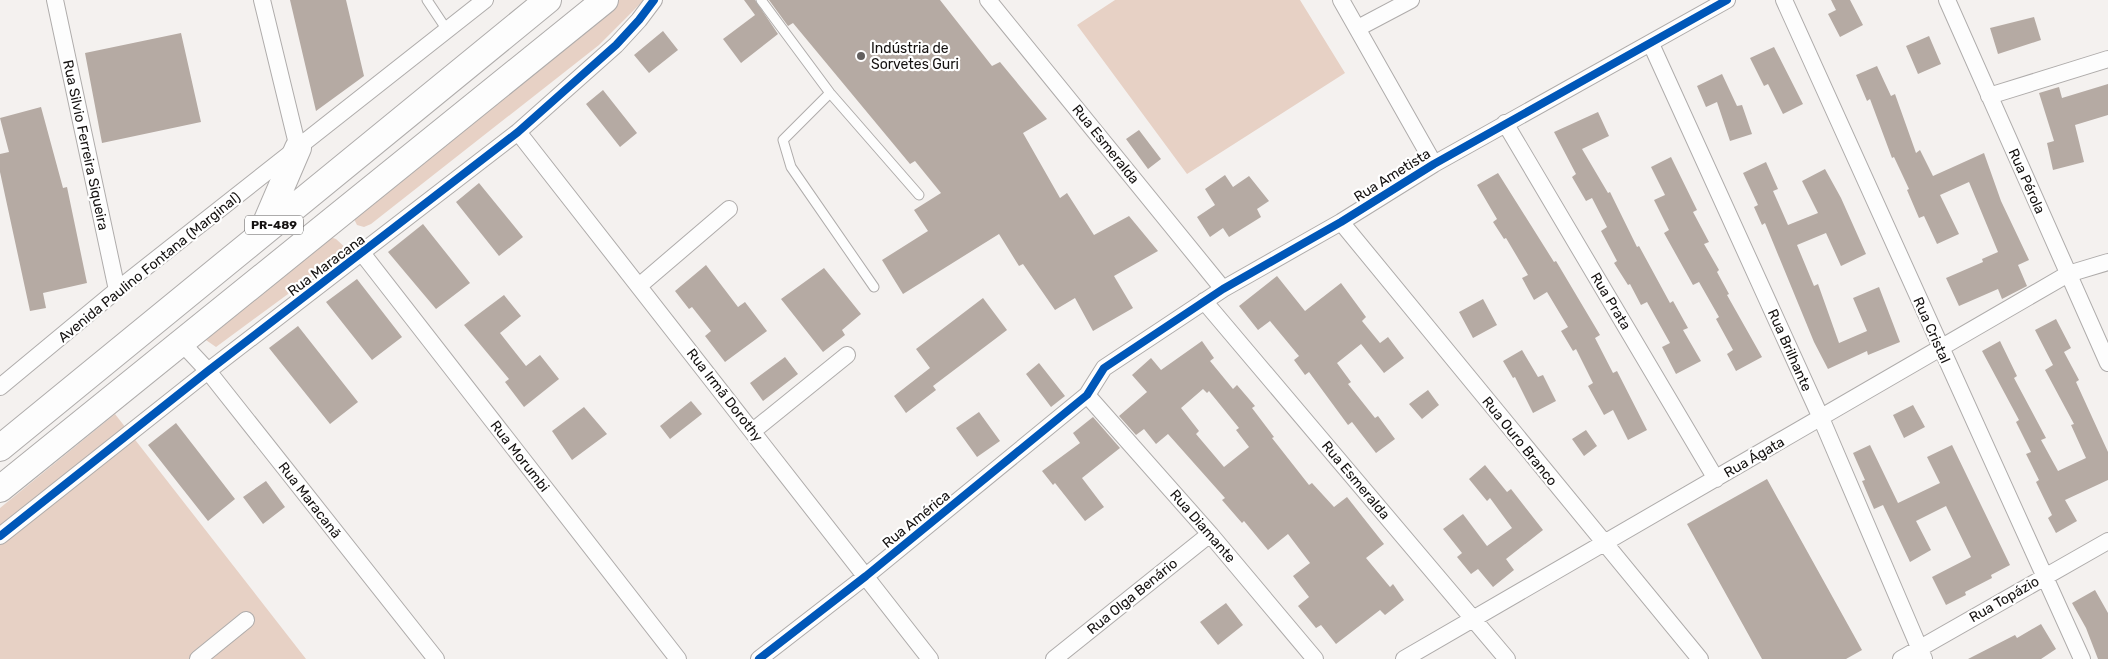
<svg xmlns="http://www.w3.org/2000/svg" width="2108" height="659" viewBox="0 0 2108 659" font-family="Rubik,sans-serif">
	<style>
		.green { fill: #e7d1c5 }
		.building { fill: #b5aaa3; fill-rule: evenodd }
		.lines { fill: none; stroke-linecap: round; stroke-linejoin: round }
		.lane-casing { stroke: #afacab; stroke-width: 11 }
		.street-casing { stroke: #afacab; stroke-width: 18 }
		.primary-casing { stroke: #afacab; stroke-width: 28 }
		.lane { stroke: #fdfdfd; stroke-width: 9 }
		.street { stroke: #fdfdfd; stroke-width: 16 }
		.primary { stroke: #fdfdfd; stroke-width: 26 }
		.cycleway-casing { stroke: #fff; stroke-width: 11 }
		.cycleway { stroke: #0057b8; stroke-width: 8 }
		.poi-dot { fill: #63605f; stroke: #fff; stroke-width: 2 }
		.labels { text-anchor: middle; stroke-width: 4.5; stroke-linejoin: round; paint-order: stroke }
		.shield { fill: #fff; stroke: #5b5958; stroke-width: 1 }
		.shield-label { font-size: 12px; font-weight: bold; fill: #151211 }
		.poi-label { font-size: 14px; fill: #151211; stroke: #fff; text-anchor: start }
		.street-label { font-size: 14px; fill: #151211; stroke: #fff }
	</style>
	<rect width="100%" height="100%" fill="#f4f1ef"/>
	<!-- green -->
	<path class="green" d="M613 0H644L599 45 371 224 364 227 357 225 352 215Z
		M1115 0H1300L1345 73 1187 174 1077 25Z
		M324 235 336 239 348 250 216 347 203 338Z
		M115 414 306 659H0V508Z"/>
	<!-- building -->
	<path class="building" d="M290 0H346L364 76 316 111Z
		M744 0H755L778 34 741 63 723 39 755 15Z
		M769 0H940L992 66 1000 62 1047 119 1023 133 1060 198 1067 193 1094 235 1129 216 1158 251 1114 276 1133 308 1093 331 1075 298 1055 310 1023 264 1019 266 999 234 903 294 882 260 928 231 914 210 941 193 915 161 910 164 793 23 788 26Z
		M1831 0H1850L1863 25 1840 37 1828 14 1836 10Z
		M2034 17 2041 40 1998 54 1990 28Z
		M663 31 678 50 649 73 634 55Z
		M181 33 201 122 102 143 85 53Z
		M1929 36 1941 64 1918 74 1906 46Z
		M1774 47 1803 104 1783 114 1768 84 1764 86 1750 58Z
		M1877 66 1891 96 1895 94 1916 153 1920 150 1933 176 1984 153 2001 201 2029 260 2018 265 2027 286 2002 299 1998 289 1959 306 1946 278 1983 262 1982 259 1998 252 1969 182 1940 195 1959 234 1937 244 1924 216 1919 218 1907 190 1909 189 1894 157 1892 158 1870 99 1867 101 1856 75Z
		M1722 74 1737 106 1742 105 1752 134 1730 141 1717 102 1706 107 1697 86Z
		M2108 84V115L2075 125 2084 162 2053 170 2047 143 2054 141 2039 93 2059 87 2062 98Z
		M603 90 637 133 620 147 586 104Z
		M41 107 63 188 67 187 87 283 43 293 46 308 30 311 0 172V154L9 152 0 118Z
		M1598 112 1609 136 1582 149 1608 193 1610 192 1637 247 1639 246 1670 303 1673 301 1688 328 1683 330 1701 361 1676 374 1662 347 1670 343 1647 302 1641 305 1630 284 1628 285 1614 263 1617 261 1601 231 1607 227 1592 198 1586 201 1572 177 1576 174 1554 132Z
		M1139 130 1161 159 1148 169 1126 139Z
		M1671 157 1697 210 1693 212 1709 242 1704 244 1719 270 1717 272 1729 294 1727 295 1762 357 1736 371 1727 354 1733 350 1716 319 1719 317 1699 282 1693 285 1664 233 1669 230 1654 200 1665 195 1651 167Z
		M1766 162 1778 189 1773 191 1788 225 1818 213 1802 181 1825 169 1841 198 1866 254 1841 266 1826 233 1797 245 1814 286 1818 284 1839 343 1867 331 1853 298 1879 287 1900 342 1868 355 1867 351 1828 369 1814 342 1765 223 1762 225 1754 207 1758 205 1743 173Z
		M1498 173 1554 262 1556 261 1600 335 1595 338 1613 373 1617 371 1647 430 1628 440 1613 410 1604 415 1588 386 1593 383 1576 349 1573 351 1561 331 1568 327 1547 292 1534 300 1522 278 1528 275 1506 238 1504 239 1493 222 1497 219 1477 185Z
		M1225 175 1233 187 1249 176 1269 201 1257 209 1261 217 1229 237 1223 228 1210 237 1197 217 1215 205 1205 189Z
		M479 183 523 237 499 256 456 202Z
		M423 224 470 283 436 309 388 252Z
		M706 265 738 307 745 302 767 331 725 362 705 336 711 331 692 307 689 309 675 291Z
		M824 268 861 314 842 330 845 335 823 352 781 299Z
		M1277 276 1305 311 1341 283 1366 317 1362 321 1380 343 1388 337 1404 358 1384 373 1361 344 1337 363 1351 382 1348 384 1375 418 1378 416 1395 439 1376 453 1352 422 1348 425 1309 372 1305 375 1294 360 1299 356 1270 321 1258 330 1239 306Z
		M357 279 402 337 372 360 326 302Z
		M504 295 521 316 500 333 526 366 540 355 559 379 524 407 505 382 509 379 464 325Z
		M983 298 1007 330 933 386 936 390 906 413 894 396 930 368 916 349Z
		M1483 299 1497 325 1473 338 1459 312Z
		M2056 319 2071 348 2064 352 2079 380 2076 382 2108 452V480L2065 500 2077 521 2056 533 2048 518 2052 515 2036 482 2039 480 2026 454 2031 452 2016 422 2019 420 1982 351 2000 341 2017 376 2014 378 2046 438 2041 440 2058 471 2086 458 2071 425 2074 424 2045 370 2053 365 2035 330Z
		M298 326 358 402 330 424 269 348Z
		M1202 341 1214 358 1210 361 1233 389 1237 385 1255 406 1252 408 1274 437 1272 438 1309 485 1312 483 1334 507 1347 497 1384 544 1366 558 1390 587 1393 584 1404 600 1385 615 1380 610 1336 644 1321 625 1316 628 1298 606 1309 597 1293 576 1310 563 1288 534 1268 550 1244 521 1242 523 1222 500 1225 498 1168 434 1156 444 1144 429 1136 435 1119 416 1147 392 1132 375 1151 358 1161 370ZM1203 389 1207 393 1209 391 1239 428 1236 430 1249 447 1224 467 1196 434 1199 431 1181 408Z
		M1522 350 1538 377 1543 375 1556 401 1533 413 1515 377 1513 378 1503 361Z
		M785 357 798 374 763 401 750 383Z
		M1039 363 1065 396 1051 407 1026 374Z
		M1428 390 1439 405 1422 419 1409 404Z
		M691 401 702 414 670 439 660 426Z
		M1913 405 1925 427 1904 438 1893 415Z
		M584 407 607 434 572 460 552 431Z
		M979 412 1000 441 977 457 956 428Z
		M1093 417 1120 448 1082 478 1104 507 1085 521 1055 483 1053 485 1042 471 1080 443 1073 433Z
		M176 423 235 499 208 521 148 445Z
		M1586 430 1597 446 1584 456 1572 439Z
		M1870 445 1898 503 1940 483 1927 457 1952 445 2010 565 1991 575 1992 578 1965 592 1966 595 1946 605 1932 577 1971 557 1946 506 1916 521 1931 550 1910 562 1883 505 1874 509 1862 481 1865 480 1853 453Z
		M1485 465 1507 492 1511 489 1543 530 1506 559 1514 570 1493 587 1478 569 1471 574 1457 557 1462 553 1443 529 1463 514 1487 546 1512 528 1490 498 1487 501 1469 479Z
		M1767 479 1862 650 1846 659H1762L1687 524Z
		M266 481 285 507 263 524 243 497Z
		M2095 590 2108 613V659H2098L2086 628 2072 603Z
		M1226 603 1243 625 1218 645 1200 622Z
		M2041 624 2056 649 2041 659H1968L2015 635 2017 638Z"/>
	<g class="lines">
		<defs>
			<path id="lane" d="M427 0 447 30
				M761 0 830 93 919 195
				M830 93 783 140 791 167 874 287"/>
			<path id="street" d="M55 0 117 290
				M262 0 298 148
				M988 0 1223 289
				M1341 0 1434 164
				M1784 0 2082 659
				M1947 0 2108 363
				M1358 28 1411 0
				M1651 44 1821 418 1924 659
				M1989 96 2108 59
				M1505 123 1716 479
				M518 132 930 659
				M1341 222 1700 659
				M362 253 678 659
				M639 286 729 209
				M1204 301 1507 659
				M181 342 208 371 436 659
				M0 387 117 290 485 0
				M1087 395 1210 534 1315 659
				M753 431 847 355
				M0 536 208 371 518 132 616 45 639 20 654 0
				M198 659 246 620
				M759 659 866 576 1087 395 1104 368 1223 289 1341 222 1434 164 1727 0
				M1054 659 1210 534
				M1404 659 2068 274 2108 262
				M1901 659 2108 541"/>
			<path id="primary" d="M262 232 298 148
				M0 448 548 0
				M0 489 605 0"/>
		</defs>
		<!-- lane casing -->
		<use href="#lane" class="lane-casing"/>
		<!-- street casing -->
		<use href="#street" class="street-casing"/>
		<!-- primary casing -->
		<use href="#primary" class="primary-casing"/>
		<!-- lane -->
		<use href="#lane" class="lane"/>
		<!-- street -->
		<use href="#street" class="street"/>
		<!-- primary -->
		<use href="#primary" class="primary"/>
		<defs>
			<path id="cycleway" d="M0 536 208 371 518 132 616 45 639 20 654 0
				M759 659 866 576 1087 395 1104 368 1223 289 1341 222 1434 164 1727 0"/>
		</defs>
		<!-- cycleway casing -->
		<use href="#cycleway" class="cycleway-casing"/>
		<!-- cycleway -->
		<use href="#cycleway" class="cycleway"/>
	</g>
	<!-- markers -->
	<circle class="poi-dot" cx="861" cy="56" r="5"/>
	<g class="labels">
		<!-- shield labels -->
		<rect class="shield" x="245" y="215.5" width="58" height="19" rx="4"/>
		<g class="shield-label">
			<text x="274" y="229">PR-489</text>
		</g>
		<!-- poi labels -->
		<g class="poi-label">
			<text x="871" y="53">Indústria de<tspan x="871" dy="16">Sorvetes Guri</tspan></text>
		</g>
		<!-- street labels -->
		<g class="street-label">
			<text transform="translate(1106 144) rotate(51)" y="5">Rua Esmeralda</text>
			<text transform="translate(86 145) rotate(78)" y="5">Rua Silvio Ferreira Siqueira</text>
			<text transform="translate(1392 175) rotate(-32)" y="5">Rua Ametista</text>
			<text transform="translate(2027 181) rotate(66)" y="5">Rua Pérola</text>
			<text transform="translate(326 265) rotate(-37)" y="5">Rua Maracana</text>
			<text transform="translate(149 267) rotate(-39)" y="5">Avenida Paulino Fontana (Marginal)</text>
			<text transform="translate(1611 301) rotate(59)" y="5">Rua Prata</text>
			<text transform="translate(1932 330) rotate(66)" y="5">Rua Cristal</text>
			<text transform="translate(1790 350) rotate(66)" y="5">Rua Brilhante</text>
			<text transform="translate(725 395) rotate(52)" y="5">Rua Irmã Dorothy</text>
			<text transform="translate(1520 441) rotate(51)" y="5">Rua Ouro Branco</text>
			<text transform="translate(520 456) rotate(52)" y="5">Rua Morumbi</text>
			<text transform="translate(1754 457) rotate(-30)" y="5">Rua Ágata</text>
			<text transform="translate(1356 480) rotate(50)" y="5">Rua Esmeralda</text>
			<text transform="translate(310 500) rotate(52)" y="5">Rua Maracanã</text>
			<text transform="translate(916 519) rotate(-39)" y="5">Rua América</text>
			<text transform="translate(1203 526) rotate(49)" y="5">Rua Diamante</text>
			<text transform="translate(1132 596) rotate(-39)" y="5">Rua Olga Benário</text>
			<text transform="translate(2004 599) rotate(-30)" y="5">Rua Topázio</text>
		</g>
	</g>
</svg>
